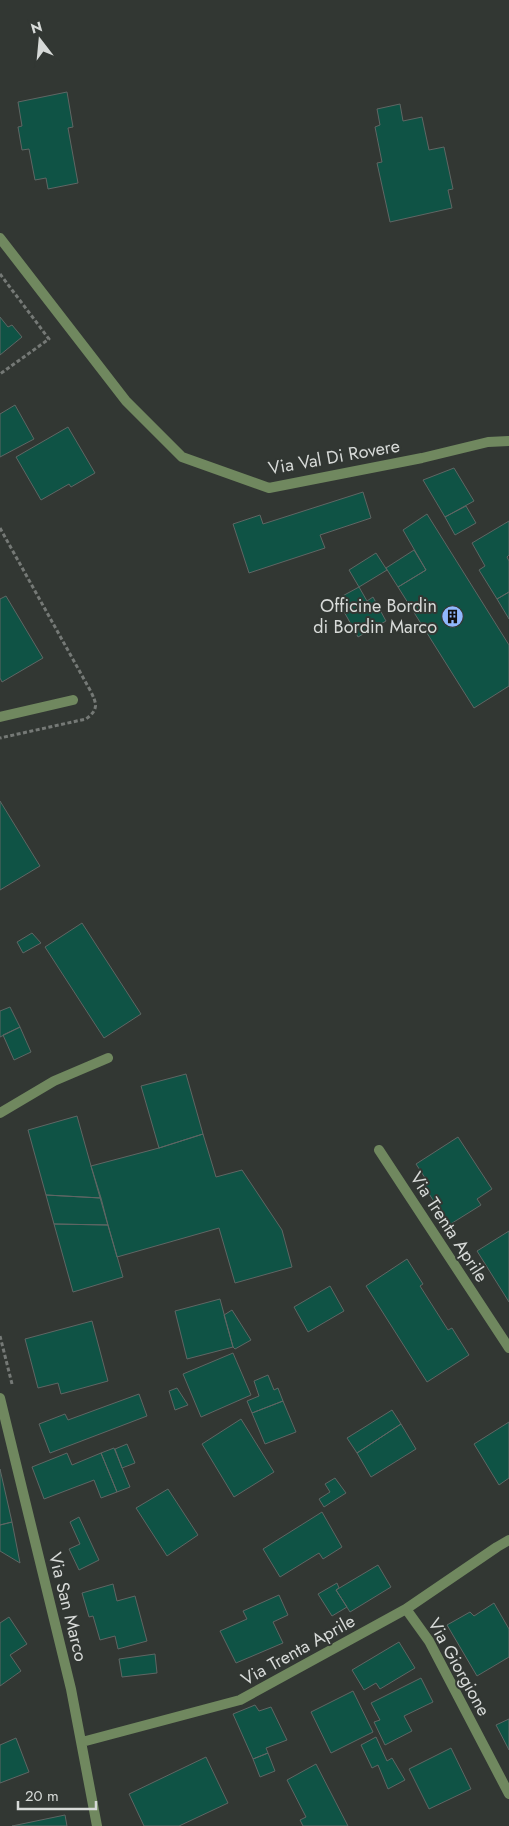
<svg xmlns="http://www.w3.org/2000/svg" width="509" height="1826" viewBox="0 0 509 1826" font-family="Jost,sans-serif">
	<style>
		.building { fill: #0f5345; stroke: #5f6664 }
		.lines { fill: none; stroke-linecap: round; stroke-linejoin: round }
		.path { stroke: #757976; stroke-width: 3; stroke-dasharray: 4 2.5; stroke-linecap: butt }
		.service { stroke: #70885f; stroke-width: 10 }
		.minor { stroke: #70885f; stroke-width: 10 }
		.labels { text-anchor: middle; stroke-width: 4; stroke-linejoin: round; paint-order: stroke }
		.street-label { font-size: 18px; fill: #d7dad8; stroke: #323733 }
		.poi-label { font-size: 18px; fill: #d7dad8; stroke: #323733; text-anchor: end }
	</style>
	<rect width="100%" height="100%" fill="#323733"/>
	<!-- building -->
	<path class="building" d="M67 92 73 127 68 128 78 183 48 189 46 178 35 180 29 149 22 150 18 127 22 126 18 102Z
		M400 104 403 121 422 117 429 150 444 147 453 189 448 190 452 208 390 222 377 163 382 162 375 127 380 125 377 109Z
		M0 317 8 327 12 325 22 337 0 355Z
		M15 405 34 439 0 457V414Z
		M68 427 95 473 71 487 69 484 41 500 16 457Z
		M454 468 474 501 445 517 423 480Z
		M363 492 371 518 320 535 325 548 249 573 233 524 260 515 263 524Z
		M466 506 476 523 455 535 445 517Z
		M427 514 509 645V686L474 708 398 587 426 570 403 530Z
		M509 521V555L507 557 509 561V592L497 599 479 570 485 566 472 543Z
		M414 550 426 570 398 587 386 568Z
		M376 553 387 570 359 587 349 570Z
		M359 587 367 601 373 597 386 621 358 637 337 599Z
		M509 592V619L497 599Z
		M6 596 43 658 2 682 0 678V599Z
		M0 801 40 866 0 890Z
		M82 923 141 1014 104 1038 45 947Z
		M32 933 41 943 23 953 17 942Z
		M10 1007 20 1027 0 1037V1011Z
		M20 1027 31 1052 14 1060 3 1035Z
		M186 1074 203 1134 159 1148 141 1086Z
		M77 1116 91 1166 101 1198 46 1195 28 1130Z
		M203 1134 216 1177 242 1170 282 1230 292 1267 235 1283 219 1228 117 1257 91 1166 159 1148Z
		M458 1137 492 1189 477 1199 481 1205 449 1225 424 1186 429 1184 416 1164Z
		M46 1195 101 1198 108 1225 54 1224Z
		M54 1224 108 1225 123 1277 73 1292Z
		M509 1231V1302L477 1251Z
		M407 1259 423 1284 420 1286 448 1330 452 1328 469 1355 427 1382 366 1286Z
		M330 1286 344 1311 308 1332 294 1307Z
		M220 1299 233 1347 187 1359 175 1311Z
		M232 1310 251 1340 235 1349 233 1347 224 1315Z
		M92 1321 108 1381 61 1394 58 1383 38 1388 25 1339Z
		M233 1353 251 1395 201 1417 183 1374Z
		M268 1375 274 1390 278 1388 283 1401 252 1413 247 1401 259 1396 254 1381Z
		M177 1388 188 1405 175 1410 169 1391Z
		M139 1394 147 1416 50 1453 39 1424 65 1414 68 1420Z
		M283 1401 296 1432 265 1444 252 1413Z
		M392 1410 401 1424 357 1453 347 1438Z
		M241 1419 274 1472 234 1497 202 1444Z
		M509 1422V1478L499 1485 474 1444Z
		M401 1424 416 1449 371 1477 357 1453Z
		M127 1444 135 1463 122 1468 115 1449Z
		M114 1448 130 1487 117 1492 101 1453Z
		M67 1453 72 1465 101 1453 117 1492 101 1498 94 1480 44 1499 32 1467Z
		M0 1469 12 1522 0 1525Z
		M335 1478 346 1493 324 1507 319 1499 330 1492 325 1484Z
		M168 1489 198 1535 167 1556 136 1508Z
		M322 1512 342 1547 323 1559 319 1553 280 1577 263 1549Z
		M79 1517 99 1560 79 1570 69 1549 80 1544 70 1522Z
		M12 1522 20 1563 0 1551V1525Z
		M378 1565 391 1587 350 1612 336 1590Z
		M337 1583 339 1588 336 1590 347 1607 332 1616 318 1594Z
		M113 1584 117 1601 135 1596 147 1641 118 1649 115 1636 100 1640 93 1616 89 1617 82 1593Z
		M279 1595 288 1615 273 1622 283 1643 236 1663 220 1631 247 1619 243 1611Z
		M494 1603 509 1629V1657L477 1676 447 1625 470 1612 474 1616Z
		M9 1617 27 1644 10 1655 21 1671 0 1686V1623Z
		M399 1642 415 1668 380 1689 376 1683 364 1690 352 1670Z
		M155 1654 157 1673 122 1677 119 1659Z
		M421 1678 433 1702 404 1716 412 1731 385 1745 374 1722 380 1720 371 1703Z
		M353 1691 373 1732 331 1753 311 1712Z
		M255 1705 259 1711 271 1707 287 1740 266 1748 268 1753 253 1759 233 1714Z
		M509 1719V1750L496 1725Z
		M376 1737 387 1761 392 1758 405 1780 388 1789 378 1765 372 1768 361 1745Z
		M16 1738 29 1772 0 1783V1745Z
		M451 1748 471 1789 429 1809 409 1769Z
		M268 1753 275 1771 260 1777 253 1759Z
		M206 1757 228 1803 179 1826H144L129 1794Z
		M316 1764 348 1826H303L300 1820 306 1817 287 1780Z
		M65 1815 67 1826H12Z"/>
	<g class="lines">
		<!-- path -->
		<path class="path" d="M0 274 49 339 0 374
			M0 528 90 690C97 704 99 709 86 719L0 738
			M0 1336 12 1384"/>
		<!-- service -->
		<path class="service" d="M0 1113 54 1081 108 1058"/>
		<!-- minor -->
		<path class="minor" d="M0 238 126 401 182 457 269 488 422 458 488 442 509 441
			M0 717 73 700
			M379 1150 509 1348
			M0 1398 71 1689 97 1826
			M406 1609 429 1641 509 1794
			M82 1742 240 1700 406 1609 497 1547 509 1540"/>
	</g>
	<!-- icons -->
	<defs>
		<symbol id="building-disc" viewBox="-11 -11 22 22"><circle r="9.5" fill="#90b8fd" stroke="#323733"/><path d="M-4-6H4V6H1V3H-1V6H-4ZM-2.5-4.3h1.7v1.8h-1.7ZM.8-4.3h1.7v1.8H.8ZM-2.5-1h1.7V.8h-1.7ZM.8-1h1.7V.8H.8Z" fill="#111"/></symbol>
	</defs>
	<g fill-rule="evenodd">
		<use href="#building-disc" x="440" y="604" width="25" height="25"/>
	</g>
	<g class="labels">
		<!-- street labels -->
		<g class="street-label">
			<text transform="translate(334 457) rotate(-10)" y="6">Via Val Di Rovere</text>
			<text transform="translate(449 1227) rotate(57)" y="6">Via Trenta Aprile</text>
			<text transform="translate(68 1607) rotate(76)" y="6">Via San Marco</text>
			<text transform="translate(298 1650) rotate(-29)" y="6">Via Trenta Aprile</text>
			<text transform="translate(459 1667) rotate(61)" y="6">Via Giorgione</text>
		</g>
		<!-- poi labels -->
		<g class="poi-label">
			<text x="437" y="612">Officine Bordin<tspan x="437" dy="21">di Bordin Marco</tspan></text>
		</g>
	</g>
	<!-- north arrow -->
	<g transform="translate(40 40) rotate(344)" stroke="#323733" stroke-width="4" paint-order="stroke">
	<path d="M0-4L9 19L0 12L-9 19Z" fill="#d7dad8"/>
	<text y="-8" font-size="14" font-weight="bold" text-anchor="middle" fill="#d7dad8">N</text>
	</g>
	<!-- scale -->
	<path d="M18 1801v8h78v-8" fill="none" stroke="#d7dad8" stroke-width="2.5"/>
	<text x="25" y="1801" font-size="15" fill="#d7dad8" stroke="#323733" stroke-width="4" paint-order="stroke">20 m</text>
</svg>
